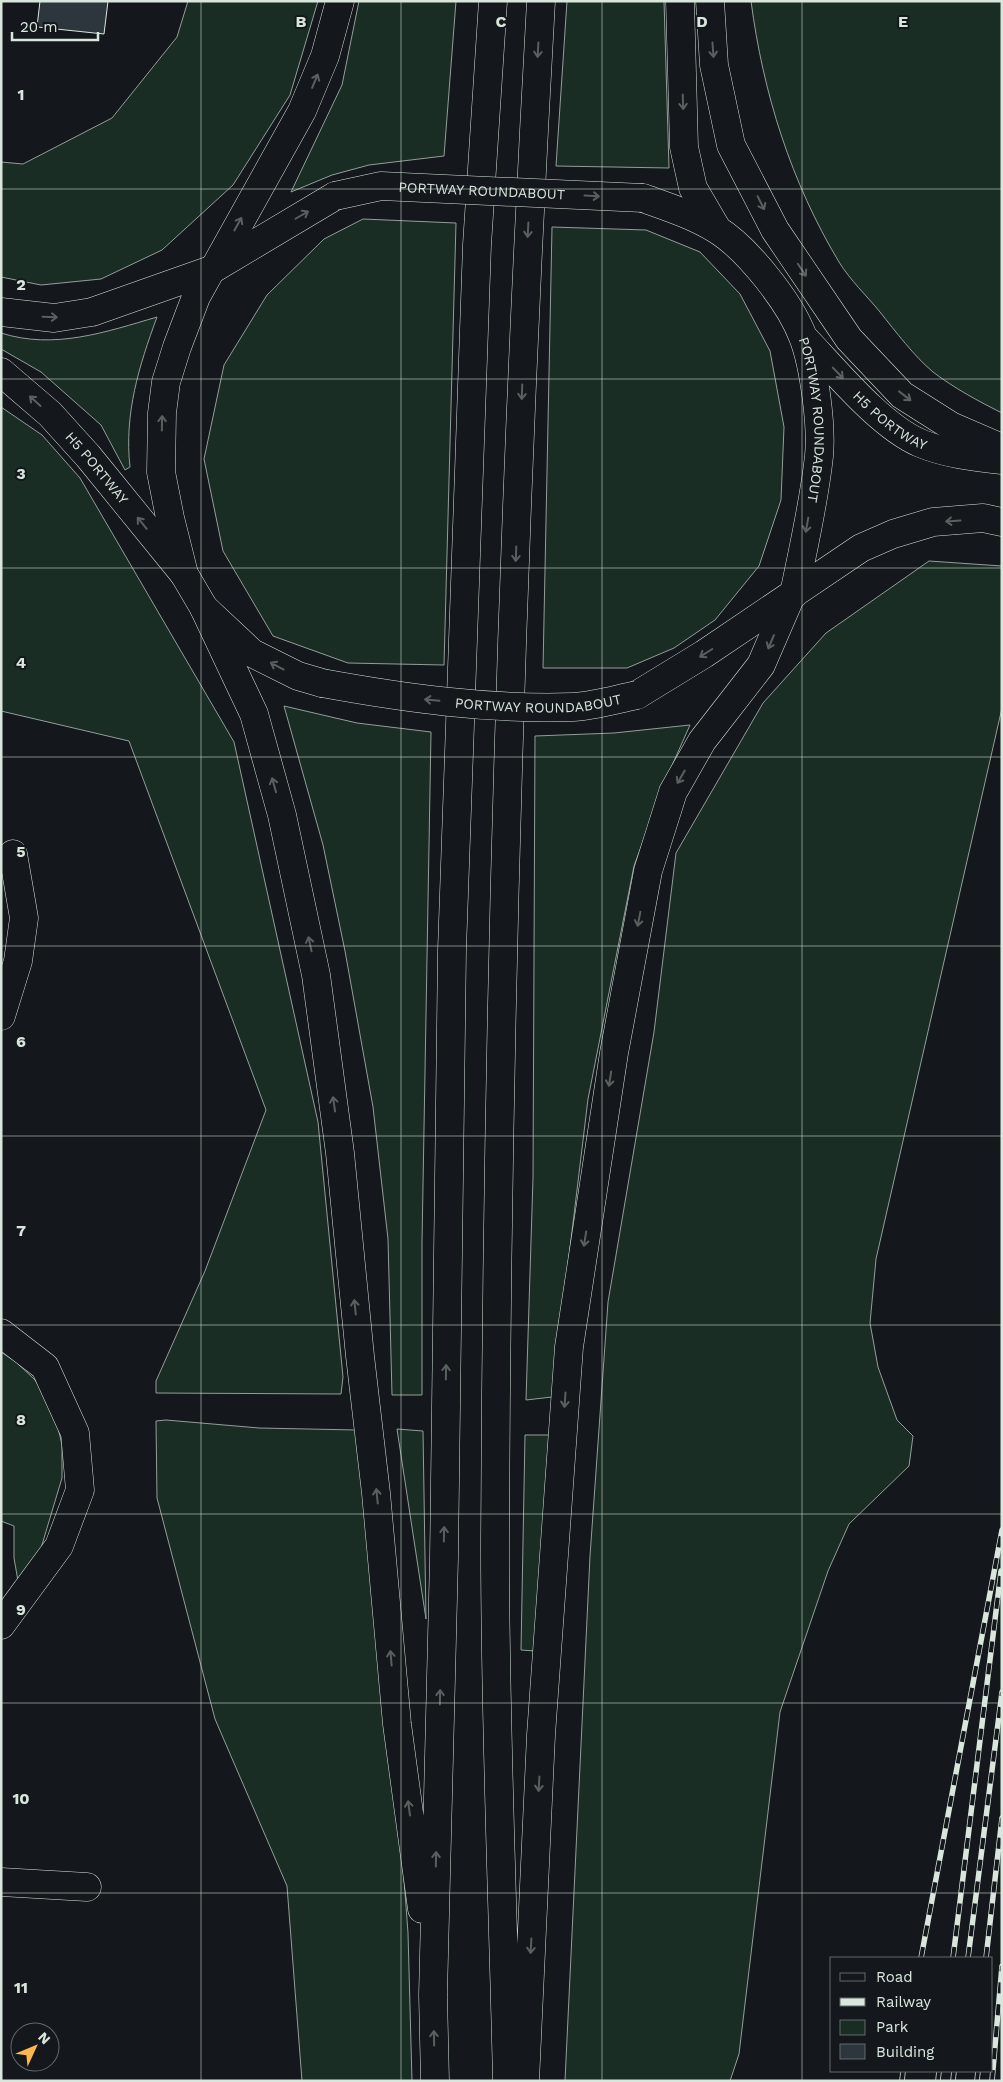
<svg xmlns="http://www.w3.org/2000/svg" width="1003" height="2082" viewBox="0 0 1003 2082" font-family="'Work Sans',sans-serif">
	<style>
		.green { fill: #1a2d24; stroke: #939e99 }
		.building { fill: #2c363c; stroke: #d8e6dc }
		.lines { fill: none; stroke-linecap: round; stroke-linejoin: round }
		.minor-casing { stroke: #d8e6dc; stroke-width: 29 }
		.major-casing { stroke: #d8e6dc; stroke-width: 29 }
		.highway-casing { stroke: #d8e6dc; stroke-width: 29 }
		.minor { stroke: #14181c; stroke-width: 28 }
		.major { stroke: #14181c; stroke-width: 28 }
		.highway { stroke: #14181c; stroke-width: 28 }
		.rail-casing { stroke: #d8e6dc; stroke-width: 5.5 }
		.rail { stroke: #14181c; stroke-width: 4; stroke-dasharray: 11; stroke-linecap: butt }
		.major-bridge-casing { stroke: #d8e6dc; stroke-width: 29; stroke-linecap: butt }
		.major-bridge { stroke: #14181c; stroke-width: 28 }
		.oneway { stroke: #59605f }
		.grid { fill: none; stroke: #d8e6dc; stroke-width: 1; stroke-opacity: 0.55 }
		.labels { text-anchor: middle; stroke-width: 4; stroke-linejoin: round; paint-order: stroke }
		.street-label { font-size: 14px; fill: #d8e6dc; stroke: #14181c }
		.grid-label { font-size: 16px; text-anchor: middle; font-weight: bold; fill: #d8e6dc; stroke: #14181c; stroke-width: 4; stroke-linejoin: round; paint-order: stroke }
	</style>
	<rect width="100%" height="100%" fill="#14181c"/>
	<!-- green -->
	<path class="green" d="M188 1H318L290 95 233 185 162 250 101 279 41 285 1 277V162L23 164 112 118 177 37Z
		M359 1H456L444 156 369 165 332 175 291 192 342 85Z
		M567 1H664L669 168 556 166Z
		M751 1H1002V413C978 401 954 388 933 372 914 356 896 332 880 312 867 296 850 280 839 262 791 182 763 93 751 1Z
		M363 219 456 223 444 665 348 663 273 636 223 551 204 459 224 365 267 295 324 239Z
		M552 227 646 230 700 252 740 294 770 351 784 427 781 500 759 566 715 620 674 648 627 668H543Z
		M157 317C139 366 124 414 130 467L125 470 101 425 41 372 1 349V333C54 350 106 332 157 317Z
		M1 407 42 435 80 478 234 742 318 1122 343 1377 341 1394 156 1393V1381L205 1271 266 1110 129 741 1 711Z
		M929 561 1002 566V708L876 1259 870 1323 878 1367 897 1420 913 1436 909 1466 849 1524 828 1571 780 1712 739 2054 730 2081H565L590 1556 608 1302 654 1032 676 853 763 703 826 633Z
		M284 706 357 723 431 732 422 1242V1395H392L388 1239 373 1107 345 951 323 845Z
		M690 725 666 779 634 866 588 1099 552 1397 526 1400 533 1178 535 736 614 733Z
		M1 1352 16 1362 35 1380 54 1410 62 1445V1478L38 1558 18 1581 14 1558V1526L1 1521Z
		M166 1420 259 1428 357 1430 392 1717 408 1933 412 2081H302L287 1886 215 1719 157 1498 156 1421Z
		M397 1429 423 1431 426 1619Z
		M525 1435H549L535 1651 521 1650Z"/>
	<!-- building -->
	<path class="building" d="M40 1H108L104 34 37 27Z"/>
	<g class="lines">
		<defs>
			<g id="minor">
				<path d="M1 312 54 318 92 312 211 270"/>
				<path id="s1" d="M1 372 50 414 88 456 184 574"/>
				<path d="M1 1016 18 961 24 918 13 854"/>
				<path d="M1 1333 45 1367 75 1433 80 1490 59 1546 1 1625"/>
				<path d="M1 1882 87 1887"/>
			</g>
			<g id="major">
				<path id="s2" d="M643 198C668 207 693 215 716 229 747 248 790 302 803 337 814 365 822 426 819 456 814 503 803 549 794 594"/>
				<path id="s3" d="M804 338C834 369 880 426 920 443 946 454 974 457 1002 460"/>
				<path d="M322 683 298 676 252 653 204 608 184 574 170 518 161 472 162 413 166 382 177 347 196 297 211 270 335 196"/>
				<path d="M637 695 704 654 861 548 893 534 933 522 983 518 1002 522"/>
			</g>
			<path id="highway" d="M680 1 684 147 693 188 717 229
				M710 1 714 65 731 145 775 230 849 339 902 395 951 426 1002 448
				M215 267 302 111 325 56 340 1
				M204 608 254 714 282 815 316 975 340 1153 360 1356 376 1493 397 1724 422 1909
				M435 2081 433 1995 444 1558 452 950 477 245 493 1
				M507 2081C503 1903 495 1725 495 1548 497 1032 512 516 541 1
				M525 2081 541 1735 569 1347 614 1053 648 871 673 792 702 741 761 665 790 598"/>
		</defs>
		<!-- minor casing -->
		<use href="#minor" class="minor-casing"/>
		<!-- major casing -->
		<use href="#major" class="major-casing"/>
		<!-- highway casing -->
		<use href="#highway" class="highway-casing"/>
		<!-- minor -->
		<use href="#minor" class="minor"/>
		<!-- major -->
		<use href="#major" class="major"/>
		<!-- highway -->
		<use href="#highway" class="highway"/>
		<defs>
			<path id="rail" d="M921 1958 1002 1530
				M953 1958 1001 1571
				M968 1958 1002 1692
				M986 1958 1002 1818
				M902 2081 903 2071
				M938 2081 939 2071
				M953 2081 954 2071
				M977 2081 978 2071
				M992 2081 1002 1966"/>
		</defs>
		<!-- rail casing -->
		<use href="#rail" class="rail-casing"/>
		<!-- rail -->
		<use href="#rail" class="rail"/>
		<defs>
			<g id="major-bridge">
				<path id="s4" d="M335 196 381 186 643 198"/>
				<path id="s5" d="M322 683C404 698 490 710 573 707 594 706 617 699 637 695"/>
			</g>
		</defs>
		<!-- major-bridge casing -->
		<use href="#major-bridge" class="major-bridge-casing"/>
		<!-- major-bridge -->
		<use href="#major-bridge" class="major-bridge"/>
	</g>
	<!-- one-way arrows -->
	<defs><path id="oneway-shaft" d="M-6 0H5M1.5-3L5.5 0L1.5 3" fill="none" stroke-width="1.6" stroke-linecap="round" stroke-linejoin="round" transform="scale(1.25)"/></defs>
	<g class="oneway">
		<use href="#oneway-shaft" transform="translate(538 50) rotate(93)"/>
		<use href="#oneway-shaft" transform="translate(713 50) rotate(86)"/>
		<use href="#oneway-shaft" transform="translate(315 81) rotate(-67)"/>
		<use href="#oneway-shaft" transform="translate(683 102) rotate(88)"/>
		<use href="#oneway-shaft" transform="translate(592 196) rotate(3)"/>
		<use href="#oneway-shaft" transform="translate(761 203) rotate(63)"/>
		<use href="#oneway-shaft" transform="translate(302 215) rotate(-30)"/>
		<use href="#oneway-shaft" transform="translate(238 224) rotate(-61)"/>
		<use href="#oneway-shaft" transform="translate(528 230) rotate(93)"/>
		<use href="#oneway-shaft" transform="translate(802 270) rotate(56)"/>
		<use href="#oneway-shaft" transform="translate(50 317) rotate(2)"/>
		<use href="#oneway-shaft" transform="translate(838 373) rotate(46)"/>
		<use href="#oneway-shaft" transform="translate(522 392) rotate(92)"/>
		<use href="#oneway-shaft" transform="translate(905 396) rotate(38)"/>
		<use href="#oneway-shaft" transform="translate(35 401) rotate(-138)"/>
		<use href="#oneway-shaft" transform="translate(162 423) rotate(-89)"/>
		<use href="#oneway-shaft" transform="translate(953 521) rotate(176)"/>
		<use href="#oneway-shaft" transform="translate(142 523) rotate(-129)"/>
		<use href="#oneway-shaft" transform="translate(807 525) rotate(100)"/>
		<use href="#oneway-shaft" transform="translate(516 554) rotate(92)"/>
		<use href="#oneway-shaft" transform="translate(771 642) rotate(113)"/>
		<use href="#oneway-shaft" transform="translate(706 653) rotate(148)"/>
		<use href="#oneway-shaft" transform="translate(277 666) rotate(-152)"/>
		<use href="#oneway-shaft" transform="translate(432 700) rotate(-175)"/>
		<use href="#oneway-shaft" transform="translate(681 777) rotate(120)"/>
		<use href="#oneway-shaft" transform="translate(274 785) rotate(-106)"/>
		<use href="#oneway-shaft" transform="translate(639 919) rotate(101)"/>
		<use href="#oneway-shaft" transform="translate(310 944) rotate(-102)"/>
		<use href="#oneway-shaft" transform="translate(610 1079) rotate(99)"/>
		<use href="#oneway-shaft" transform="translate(334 1104) rotate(-98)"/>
		<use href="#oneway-shaft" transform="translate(585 1239) rotate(99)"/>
		<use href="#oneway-shaft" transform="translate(355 1307) rotate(-96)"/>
		<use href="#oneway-shaft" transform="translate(446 1372) rotate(-89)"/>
		<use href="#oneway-shaft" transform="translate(565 1400) rotate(94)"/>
		<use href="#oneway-shaft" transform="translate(377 1496) rotate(-96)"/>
		<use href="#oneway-shaft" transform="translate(444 1534) rotate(-89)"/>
		<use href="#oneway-shaft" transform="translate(391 1658) rotate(-95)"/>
		<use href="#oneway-shaft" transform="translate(440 1697) rotate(-89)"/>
		<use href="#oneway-shaft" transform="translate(539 1784) rotate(93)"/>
		<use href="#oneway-shaft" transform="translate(409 1808) rotate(-98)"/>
		<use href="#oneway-shaft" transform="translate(436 1859) rotate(-89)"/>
		<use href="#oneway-shaft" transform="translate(531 1946) rotate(93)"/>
		<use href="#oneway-shaft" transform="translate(434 2038) rotate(-91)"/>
	</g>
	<!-- grid -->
	<path class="grid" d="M201 1V2081M401 1V2081M602 1V2081M802 1V2081M1 189H1002M1 379H1002M1 568H1002M1 757H1002M1 946H1002M1 1136H1002M1 1325H1002M1 1514H1002M1 1703H1002M1 1893H1002"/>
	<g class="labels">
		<!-- street labels -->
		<g class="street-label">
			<text dy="5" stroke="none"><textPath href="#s4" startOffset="148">PORTWAY ROUNDABOUT</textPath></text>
			<text dy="5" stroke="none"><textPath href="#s3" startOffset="120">H5 PORTWAY</textPath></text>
			<text dy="5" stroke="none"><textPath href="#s2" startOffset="304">PORTWAY ROUNDABOUT</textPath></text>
			<text dy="5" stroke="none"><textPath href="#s1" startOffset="136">H5 PORTWAY</textPath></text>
			<text dy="5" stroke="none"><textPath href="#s5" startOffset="218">PORTWAY ROUNDABOUT</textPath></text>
		</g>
	</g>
	<g class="grid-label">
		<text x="301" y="27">B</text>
		<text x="501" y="27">C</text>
		<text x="702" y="27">D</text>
		<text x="903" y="27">E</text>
		<text x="21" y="100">1</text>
		<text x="21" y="290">2</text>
		<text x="21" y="479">3</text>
		<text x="21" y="668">4</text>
		<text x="21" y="857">5</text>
		<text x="21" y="1047">6</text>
		<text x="21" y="1236">7</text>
		<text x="21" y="1425">8</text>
		<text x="21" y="1615">9</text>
		<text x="21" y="1804">10</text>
		<text x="21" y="1993">11</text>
	</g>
	<!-- border -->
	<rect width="1003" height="2082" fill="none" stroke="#d8e6dc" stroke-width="5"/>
	<!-- legend -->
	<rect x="830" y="1957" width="162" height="115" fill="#14181c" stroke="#626a69"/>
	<rect x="840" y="1973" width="25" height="8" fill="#14181c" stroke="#626a69"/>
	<text x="876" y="1982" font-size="15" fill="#d8e6dc">Road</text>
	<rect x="840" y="1998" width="25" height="8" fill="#d8e6dc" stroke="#626a69"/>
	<text x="876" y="2007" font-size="15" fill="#d8e6dc">Railway</text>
	<rect x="840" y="2020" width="25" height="15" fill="#1a2d24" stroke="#626a69"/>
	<text x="876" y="2032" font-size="15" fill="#d8e6dc">Park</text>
	<rect x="840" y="2044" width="25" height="15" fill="#2c363c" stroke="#626a69"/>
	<text x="876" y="2057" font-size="15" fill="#d8e6dc">Building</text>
	<!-- north arrow -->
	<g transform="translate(35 2047) rotate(46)"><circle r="24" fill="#14181c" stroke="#626a69"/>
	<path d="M0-4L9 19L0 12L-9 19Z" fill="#ffb74d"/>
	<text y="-8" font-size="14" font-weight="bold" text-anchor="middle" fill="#d8e6dc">N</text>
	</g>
	<!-- scale -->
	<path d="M12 32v8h86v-8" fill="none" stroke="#d8e6dc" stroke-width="2.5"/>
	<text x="20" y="32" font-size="15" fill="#d8e6dc" stroke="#14181c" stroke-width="4" paint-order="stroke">20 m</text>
</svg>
